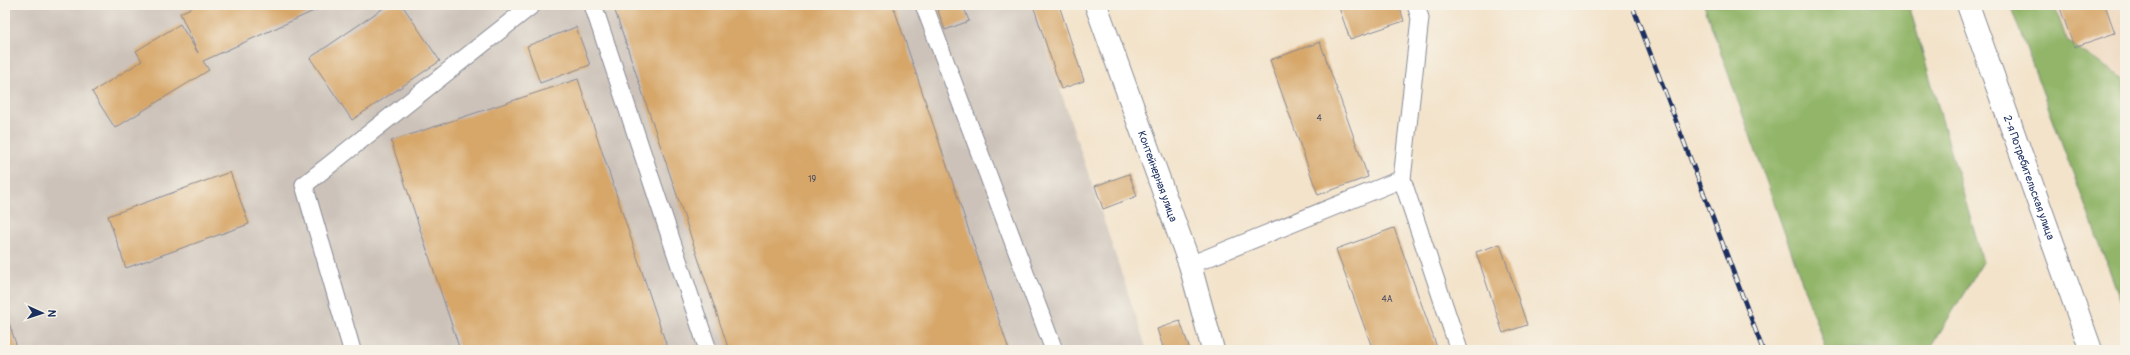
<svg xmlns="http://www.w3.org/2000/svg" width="2130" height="355" viewBox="0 0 2130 355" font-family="Pangolin,sans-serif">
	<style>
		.built { fill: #eed6bb }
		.industrial { fill: #ccc2b9 }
		.forest { fill: #92b569; stroke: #567264 }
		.building { fill: #d7a76b }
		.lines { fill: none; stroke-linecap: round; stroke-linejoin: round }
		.lane-casing { stroke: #878994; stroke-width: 19 }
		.street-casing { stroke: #878994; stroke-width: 24 }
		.lane { stroke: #fff; stroke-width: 17 }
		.street { stroke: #fff; stroke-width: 22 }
		.rail-casing { stroke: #1b2f5e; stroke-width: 4.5 }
		.rail { stroke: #f7f3e8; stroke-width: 3; stroke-dasharray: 9; stroke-linecap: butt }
		.labels { text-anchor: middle; stroke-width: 3; stroke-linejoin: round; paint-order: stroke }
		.number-label { font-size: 9px; fill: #4a4d61 }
		.street-label { font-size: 11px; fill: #1b2f5e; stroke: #f7f3e8 }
	</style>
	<rect width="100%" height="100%" fill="#f7f3e8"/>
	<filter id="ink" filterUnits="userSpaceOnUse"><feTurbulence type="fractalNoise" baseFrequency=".025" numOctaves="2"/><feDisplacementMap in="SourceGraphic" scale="8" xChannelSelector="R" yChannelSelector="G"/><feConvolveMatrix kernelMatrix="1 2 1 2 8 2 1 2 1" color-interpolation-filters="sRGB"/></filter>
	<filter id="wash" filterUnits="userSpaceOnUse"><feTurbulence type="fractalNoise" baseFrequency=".012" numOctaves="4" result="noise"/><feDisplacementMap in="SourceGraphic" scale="16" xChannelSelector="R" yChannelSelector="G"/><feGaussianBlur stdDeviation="0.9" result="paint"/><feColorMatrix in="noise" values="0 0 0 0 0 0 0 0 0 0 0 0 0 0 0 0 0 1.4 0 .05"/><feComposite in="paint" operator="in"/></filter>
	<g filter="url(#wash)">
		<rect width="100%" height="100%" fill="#f3e3cb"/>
		<!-- built -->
		<path class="built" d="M2044 5H2125V234Z"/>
		<!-- industrial -->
		<path class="industrial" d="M5 5H1032L1147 350H5Z"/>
		<!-- forest -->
		<path class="forest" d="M1704 5H1909L1983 262 1929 350H1826Z
			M2010 5H2054L2067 41 2125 80V312Z"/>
		<g id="blocks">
			<!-- building -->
			<path class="building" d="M197 5H327L203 61 209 70 115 128 92 92 142 61 136 51 180 24 198 53 180 13Z
				M388 5H402L440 61 352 120 310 58Z
				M624 5H893L1009 350H729L614 8Z
				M936 5H963L969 21 945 30Z
				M1033 5H1059L1084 81 1061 89Z
				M1338 5H1399L1404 21 1350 39Z
				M2059 5H2105L2115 33 2074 47Z
				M576 27 590 65 540 83 527 46Z
				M1320 42 1368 177 1318 195 1270 60Z
				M578 79 668 350H460L391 141Z
				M230 172 249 224 126 268 108 216Z
				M1129 174 1137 196 1103 209 1095 186Z
				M1394 228 1438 350H1373L1336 249Z
				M1500 244 1527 325 1503 333 1476 252Z
				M5 311 18 350H5Z
				M1180 321 1190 350H1164L1157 329Z"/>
		</g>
	</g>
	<g filter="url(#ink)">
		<use href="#blocks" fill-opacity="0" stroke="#878994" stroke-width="1"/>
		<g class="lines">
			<defs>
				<path id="lane" d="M593 5 708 350
					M924 5 1054 350
					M1416 5 1420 18 1402 179 1459 350
					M1190 265 1402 179
					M352 350 304 185 532 5"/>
				<g id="street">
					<path id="s1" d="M1096 5 1190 265 1213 350"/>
					<path id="s2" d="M1968 5 2091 350"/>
				</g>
			</defs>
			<!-- lane casing -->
			<use href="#lane" class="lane-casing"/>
			<!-- street casing -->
			<use href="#street" class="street-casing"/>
			<!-- lane -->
			<use href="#lane" class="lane"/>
			<!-- street -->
			<use href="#street" class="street"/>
			<defs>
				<path id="rail" d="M1632 5 1763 350"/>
			</defs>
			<!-- rail casing -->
			<use href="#rail" class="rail-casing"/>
			<!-- rail -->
			<use href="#rail" class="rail"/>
		</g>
	</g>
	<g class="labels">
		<!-- number labels -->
		<g class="number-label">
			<text x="1319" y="121">4</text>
			<text x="812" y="182">19</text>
			<text x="1387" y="302">4А</text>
		</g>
		<!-- street labels -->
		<g class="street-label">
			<text dy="4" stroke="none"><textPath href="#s1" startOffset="182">Контейнерная улица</textPath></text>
			<text dy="4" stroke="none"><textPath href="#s2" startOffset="183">2-я Потребительская улица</textPath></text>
		</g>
	</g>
	<!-- margin -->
	<rect width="2130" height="355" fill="none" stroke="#f7f3e8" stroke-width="20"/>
	<!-- north arrow -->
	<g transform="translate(42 313) rotate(93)" stroke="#f7f3e8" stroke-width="3" paint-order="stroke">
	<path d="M0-3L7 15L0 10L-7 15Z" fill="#1b2f5e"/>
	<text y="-6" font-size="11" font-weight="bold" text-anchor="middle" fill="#1b2f5e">N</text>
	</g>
</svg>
